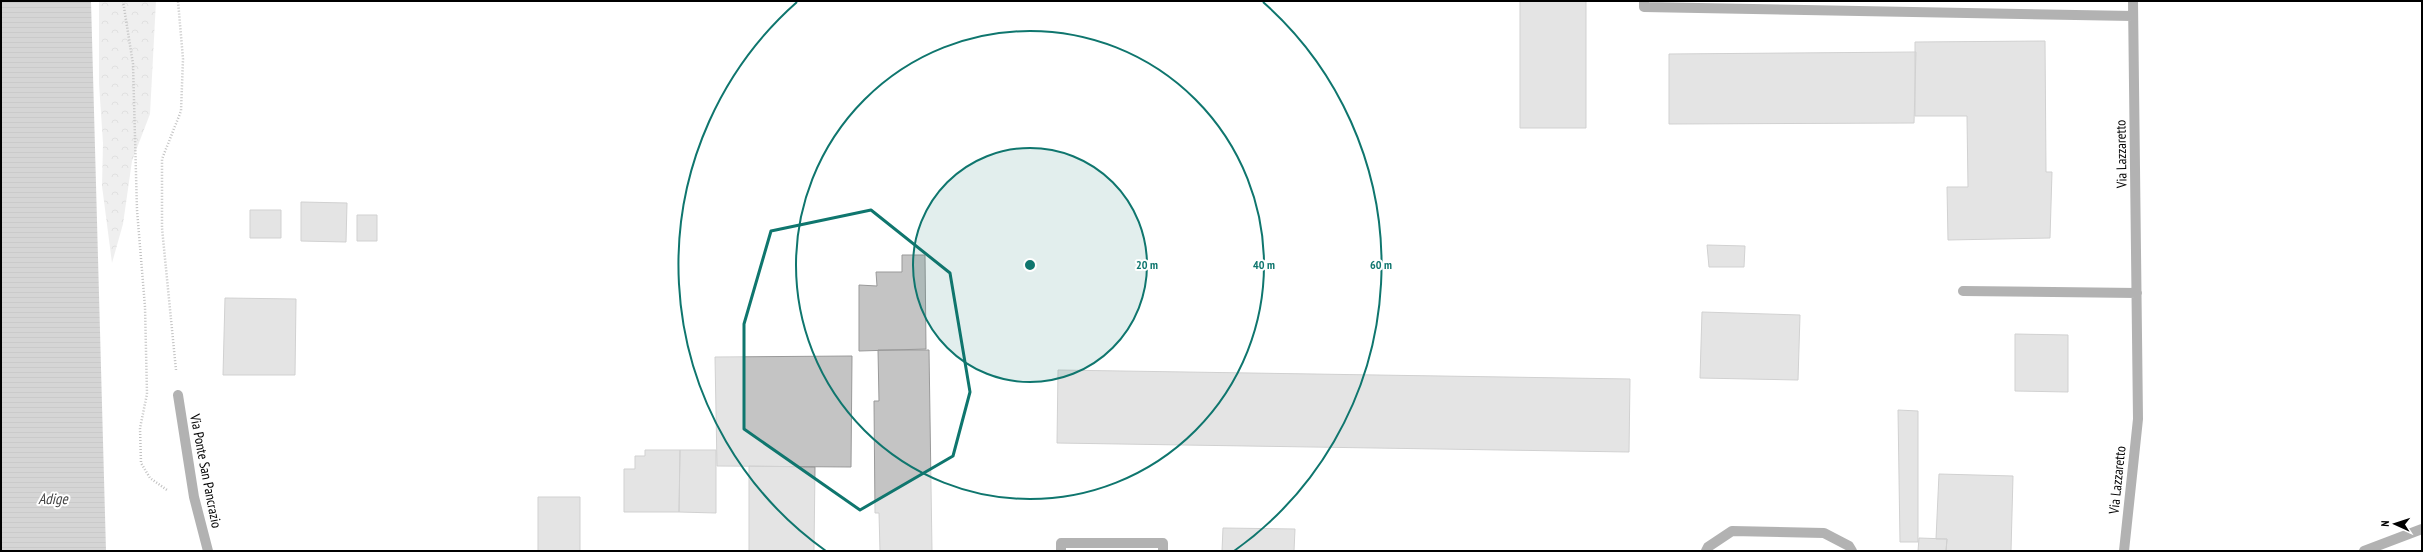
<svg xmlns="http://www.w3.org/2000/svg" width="2423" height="552" viewBox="0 0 2423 552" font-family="'PT Sans Narrow',sans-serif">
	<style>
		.forest { fill: url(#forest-crowns) }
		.water { fill: url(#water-rules) }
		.building { fill: #c4c4c4; stroke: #999 }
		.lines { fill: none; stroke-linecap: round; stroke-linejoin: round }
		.path { stroke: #777; stroke-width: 2.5; stroke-dasharray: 1 2; stroke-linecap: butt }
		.minor { stroke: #555; stroke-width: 10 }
		.marked { fill: none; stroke: #0f766e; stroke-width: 3; stroke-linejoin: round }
		.ring { fill: none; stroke: #0f766e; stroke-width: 2 }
		.labels { text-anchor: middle; stroke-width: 4; stroke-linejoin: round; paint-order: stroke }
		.street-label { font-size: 14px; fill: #000; stroke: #fff }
		.water-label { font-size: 15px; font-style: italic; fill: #444; stroke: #fff }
		.centre { fill: #0f766e; stroke: #fff; stroke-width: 2 }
		.ring-label { font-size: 12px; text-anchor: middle; font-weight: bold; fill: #0f766e; stroke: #fff; stroke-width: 4; stroke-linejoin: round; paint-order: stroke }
	</style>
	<defs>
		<pattern id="forest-crowns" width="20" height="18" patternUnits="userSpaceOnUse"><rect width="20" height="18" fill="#dcdcdc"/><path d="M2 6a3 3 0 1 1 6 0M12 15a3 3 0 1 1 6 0" fill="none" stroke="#bbb"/></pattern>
		<pattern id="water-rules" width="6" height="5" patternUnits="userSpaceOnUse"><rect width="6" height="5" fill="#a3a3a3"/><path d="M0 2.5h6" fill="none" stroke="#8b8b8b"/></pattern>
	</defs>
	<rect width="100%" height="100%" fill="#fff"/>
	<!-- forest -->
	<path class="forest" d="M99 1H156L150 114 132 161 123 224 112 263 102 186 103 143 99 84Z"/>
	<!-- water -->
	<path class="water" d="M1 1H91L106 551H1Z"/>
	<!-- building -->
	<path class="building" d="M1520 1H1586V128H1520Z
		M2045 41 2046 172H2052L2050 238 1948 240 1947 187H1968L1967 116H1915V42Z
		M1916 52 1914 123 1669 124V54Z
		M301 202 347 203 346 242 301 241Z
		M250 210H281V238H250Z
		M357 215H377V241H357Z
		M1707 245 1745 246 1744 267H1709Z
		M902 255H925L926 349 859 351V285L877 286 876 272H902Z
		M225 298 296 299 295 375H223Z
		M1702 312 1800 315 1798 380 1700 378Z
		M2015 334 2068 335V392L2015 391Z
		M878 350H929L932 551H880L879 513H875L874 401H879Z
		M852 356 851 467 717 466 715 357Z
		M1058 370 1630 379 1629 452 1057 443Z
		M1898 410 1918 411V542H1900Z
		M645 450H680L679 512H624V469H635V456H645Z
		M680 450H716V513L679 512Z
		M749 466 815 467 814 551H749Z
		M1939 474 2013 476 2011 551H1946L1947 539H1936Z
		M538 497H580V551H538Z
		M1223 528 1295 529 1294 551H1222Z
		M1919 538 1947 539 1946 551H1918Z"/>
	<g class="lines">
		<!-- path -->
		<path class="path" d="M123 1 133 64 137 210 145 307 147 394 140 428 141 463 150 478 167 490
			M176 370 162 228V159L181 111 183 59 178 1"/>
		<!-- minor -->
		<path class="minor" d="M1644 1V7L2133 16
			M1963 291 2137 293
			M178 395 194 497 208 551
			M1061 551V543H1163V551
			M1706 551 1708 547 1732 531 1824 533 1849 546 1852 551
			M2124 551 2138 419 2133 1
			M2364 551 2422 529"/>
	</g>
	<!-- marked area -->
	<path d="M0 0H2423V552H0ZM871 210 950 273 970 392 953 456 860 510 744 429V324L771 231Z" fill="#fff" fill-opacity=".55" fill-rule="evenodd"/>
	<path class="marked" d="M871 210 950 273 970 392 953 456 860 510 744 429V324L771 231Z"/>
	<!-- distance rings -->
	<circle cx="1030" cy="265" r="117" fill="#0f766e" fill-opacity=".12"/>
	<g class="ring">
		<circle cx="1030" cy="265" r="117"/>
		<circle cx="1030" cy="265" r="234"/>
		<path d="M826 551A351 351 0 0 1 797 2M1263 2A351 351 0 0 1 1234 551"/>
	</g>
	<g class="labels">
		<!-- street labels -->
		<g class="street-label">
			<text transform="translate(2121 154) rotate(-91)" y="5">Via Lazzaretto</text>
			<text transform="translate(206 471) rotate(79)" y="5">Via Ponte San Pancrazio</text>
			<text transform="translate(2117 480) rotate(-84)" y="5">Via Lazzaretto</text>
		</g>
		<!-- water labels -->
		<g class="water-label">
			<text x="53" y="504">Adige</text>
		</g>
	</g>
	<circle cx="1030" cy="265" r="6" class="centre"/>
	<g class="ring-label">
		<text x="1147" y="269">20 m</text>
		<text x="1264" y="269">40 m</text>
		<text x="1381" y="269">60 m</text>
	</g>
	<!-- border -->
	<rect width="2423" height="552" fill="none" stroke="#000000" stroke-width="4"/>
	<!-- north arrow -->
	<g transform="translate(2395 524) rotate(273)" stroke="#ffffff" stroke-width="3" paint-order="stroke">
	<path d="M0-3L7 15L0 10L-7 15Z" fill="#000000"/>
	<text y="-6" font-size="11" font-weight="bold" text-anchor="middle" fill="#000000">N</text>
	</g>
</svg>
